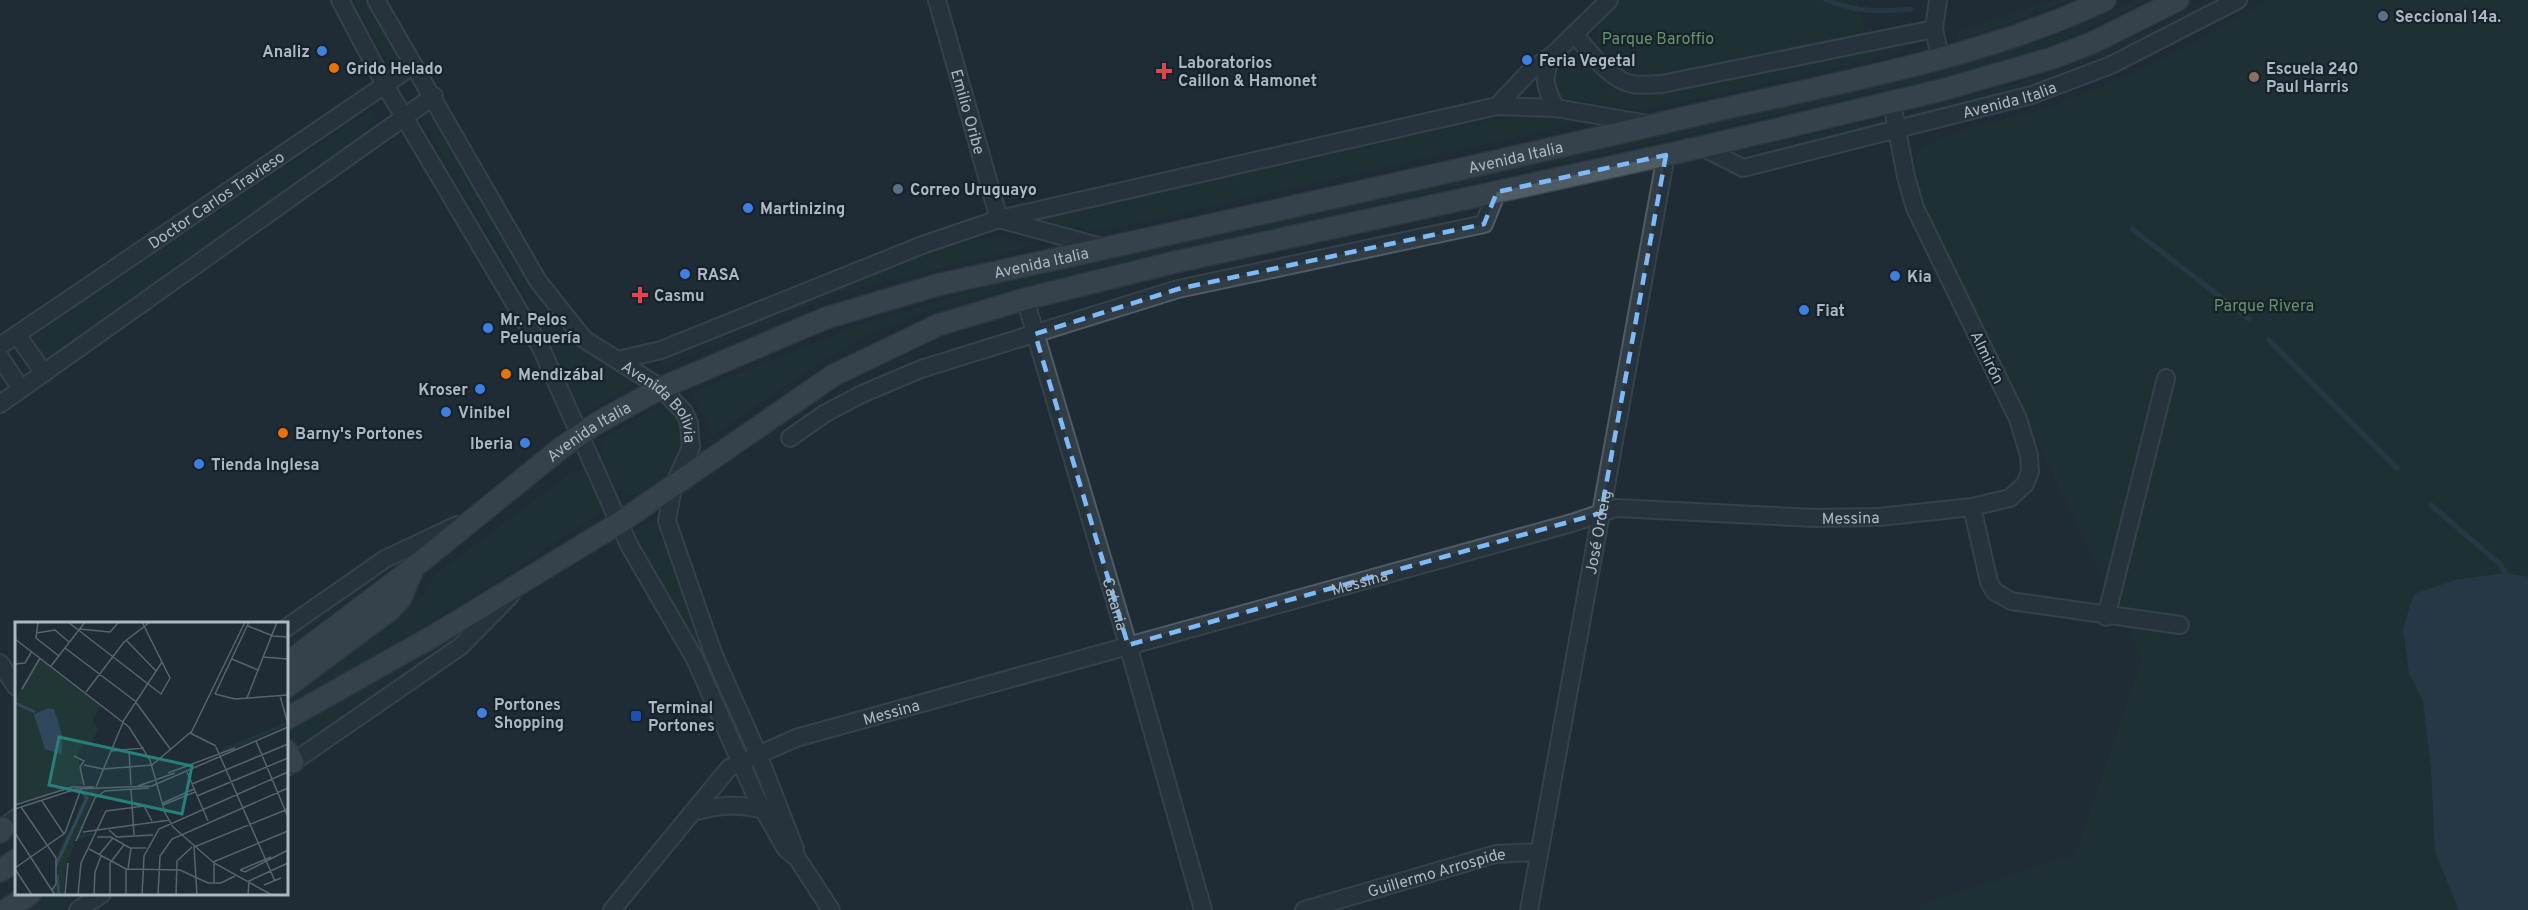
<svg xmlns="http://www.w3.org/2000/svg" width="2528" height="910" viewBox="0 0 2528 910" font-family="Overpass,sans-serif">
	<style>
		.green { fill: #213736 }
		.water { fill: #30485b }
		.lines { fill: none; stroke-linecap: round; stroke-linejoin: round }
		.stream { stroke: #30485b; stroke-width: 5 }
		.minor-casing { stroke: #505b64; stroke-width: 20 }
		.major-casing { stroke: #3c4650; stroke-width: 24 }
		.minor { stroke: #323d46; stroke-width: 16 }
		.major { stroke: #505c66; stroke-width: 21 }
		.marked { fill: none; stroke: #7dbbf8; stroke-width: 4.5; stroke-dasharray: 12 8; stroke-linejoin: round }
		.service-dot { fill: #5c6f8a; stroke: #18222a; stroke-width: 2 }
		.shop-dot { fill: #3f7fe0; stroke: #18222a; stroke-width: 2 }
		.food-dot { fill: #e8710a; stroke: #18222a; stroke-width: 2 }
		.health-dot { fill: #e0444e; stroke: #18222a; stroke-width: 2 }
		.education-dot { fill: #8d6e63; stroke: #18222a; stroke-width: 2 }
		.transit-dot { fill: #1a4fb4; stroke: #18222a; stroke-width: 2 }
		.labels { text-anchor: middle; stroke-width: 4.5; stroke-linejoin: round; paint-order: stroke }
		.poi-label { font-size: 16px; font-weight: bold; fill: #acb8c3; stroke: #18222a; text-anchor: start }
		.park-label { font-size: 16px; fill: #649369; stroke: #18222a }
		.street-label { font-size: 16px; fill: #acb8c3; stroke: #18222a }
		.inset-river { fill: none; stroke: #30485b; stroke-width: 3 }
		.inset-road { fill: none; stroke: #57636e; stroke-width: 1.5 }
		.view { fill: #27807b; fill-opacity: 0.15; stroke: #27807b; stroke-width: 3 }
		.inset-edge { fill: none; stroke: #acb8c3; stroke-width: 3 }
	</style>
	<rect width="100%" height="100%" fill="#1f2b35"/>
	<!-- green -->
	<path class="green" d="M354 0H364L401 62 392 70Z
		M1619 0H1857L1866 37 1652 77H1640L1624 70 1602 51 1596 42 1599 25Z
		M2055 0H2068L2005 25 1959 39 1956 37 1960 32Z
		M2136 0H2149L2054 44 1937 79 1930 72 2053 37Z
		M2206 0H2227L2210 10 2191 14 2105 55 2049 77 2007 93 1910 117 1911 113 2049 74 2156 27Z
		M2267 0H2528V910H1918L1919 906 2075 855 2143 659 1916 194C1914 179 1909 158 1924 148 1953 127 2018 119 2054 105 2134 76 2195 44 2267 0Z
		M1902 46V52L1696 99 1637 110 1564 99 1557 95 1551 81 1558 64 1576 55 1637 93H1657Z
		M1928 73 1934 79 1152 255 955 302 913 316 865 336 804 373 714 435 694 398 693 394 698 390 859 325 1002 282Z
		M371 110 379 124 53 362 45 363 31 342 33 335Z
		M426 113 433 116 584 348 633 380V385L582 414 544 327 422 120Z
		M1527 116 1586 121 1102 231 1034 223 1033 220 1476 122Z
		M1888 118 1887 122 1741 156 1739 151Z
		M995 237 1038 244 842 292 662 367V361L906 260 958 241Z
		M656 408C687 405 688 445 676 465 671 474 659 480 650 486 642 492 635 497 624 494 608 485 597 453 605 437Z
		M580 469 585 473 601 508 600 513 474 596 287 707 286 699 422 597 435 575 571 473Z
		M651 521 656 523 707 659 740 735 738 736 697 645 635 538V532Z
		M373 576 376 579 287 648V637Z
		M452 638 453 640 302 748 294 749 287 736 286 728Z
		M47 894H75L63 910H23Z"/>
	<!-- water -->
	<path class="water" d="M2505 573 2528 577V910H2459L2435 852 2431 766 2423 701 2409 672 2403 629 2414 594 2456 580Z"/>
	<g class="lines">
		<!-- stream -->
		<path class="stream" d="M1826 0C1855 12 1880 12 1911 9
			M2132 229 2249 319
			M2269 340 2397 468
			M2431 505 2501 565 2505 573"/>
		<defs>
			<g id="minor">
				<path d="M340 0 385 85 541 348 629 545 695 659 756 797 786 849 797 858 831 910"/>
				<path id="s1" d="M376 0 538 281 584 339 661 388 684 412 689 423 691 447 673 487 667 521 713 653 758 754 795 849"/>
				<path id="s2" d="M937 0 999 219 1105 248"/>
				<path d="M1938 0 1934 29 1940 57"/>
				<path d="M1574 34C1589 51 1609 79 1632 84 1641 86 1653 84 1662 84L1934 29"/>
				<path d="M1554 55C1541 74 1545 89 1556 108"/>
				<path d="M1497 106 1528 73 1556 52 1609 0"/>
				<path id="s3" d="M1702 147 1743 168 2032 95 2111 65 2238 0"/>
				<path id="s4" d="M1025 299 1128 645 1203 910"/>
				<path d="M17 335 44 373"/>
				<path id="s5" d="M0 346 414 65"/>
				<path d="M0 357 21 389"/>
				<path d="M618 360 661 350 925 244 999 219 1497 106 1556 108 1648 124"/>
				<path d="M0 404 434 96"/>
				<path d="M790 438 824 414 862 394 921 369 1178 289 1484 224 1497 192"/>
				<path d="M1972 507 1989 582 1994 591 2011 601 2180 625"/>
				<path d="M2106 617 2166 378"/>
				<path d="M286 628 385 559 457 525"/>
				<path d="M0 663 16 687"/>
				<path d="M286 767 461 646 511 595"/>
				<path d="M693 812C719 805 738 803 764 810"/>
				<path d="M0 830 16 818"/>
				<path d="M78 910 102 894"/>
				<path id="s6" d="M612 910 729 768 796 738 1572 523 1616 508 1815 518 1879 517 1972 507 2010 498 2025 484 2030 472 2029 455 2018 419 1915 208 1906 177 1892 103"/>
				<path id="s7" d="M1304 910 1496 854 1538 852"/>
				<path id="s8" d="M1529 910 1666 155"/>
			</g>
			<g id="major">
				<path id="s9" d="M286 664 413 568 561 448 597 423 661 388 826 318 937 285C1189 230 1441 175 1692 116 1828 84 1979 60 2105 0"/>
				<path d="M286 687 390 610 401 598 413 569"/>
				<path d="M286 719 442 631 619 523 834 375 938 325 1025 299 1171 263 1702 147 1942 90 2053 58 2094 42 2178 0"/>
				<path d="M286 750 293 762"/>
				<path d="M0 832 3 828"/>
				<path d="M0 871 16 860"/>
				<path d="M6 910 30 894"/>
			</g>
		</defs>
		<!-- minor casing -->
		<use href="#minor" class="minor-casing"/>
		<!-- major casing -->
		<use href="#major" class="major-casing"/>
		<!-- minor -->
		<use href="#minor" class="minor"/>
		<!-- major -->
		<use href="#major" class="major"/>
	</g>
	<!-- marked area -->
	<path d="M0 0H2528V910H0ZM1666 155 1601 513 1128 645 1035 334 1178 289 1484 224 1497 192Z" fill="#1f2b35" fill-opacity=".55" fill-rule="evenodd"/>
	<path class="marked" d="M1666 155 1601 513 1128 645 1035 334 1178 289 1484 224 1497 192Z"/>
	<!-- markers -->
	<g class="service-dot">
		<circle cx="2383" cy="16" r="6"/>
		<circle cx="898" cy="189" r="6"/>
	</g>
	<g class="shop-dot">
		<circle cx="322" cy="51" r="6"/>
		<circle cx="1527" cy="60" r="6"/>
		<circle cx="748" cy="208" r="6"/>
		<circle cx="685" cy="274" r="6"/>
		<circle cx="1895" cy="276" r="6"/>
		<circle cx="1804" cy="310" r="6"/>
		<circle cx="488" cy="328" r="6"/>
		<circle cx="480" cy="389" r="6"/>
		<circle cx="446" cy="412" r="6"/>
		<circle cx="525" cy="443" r="6"/>
		<circle cx="199" cy="464" r="6"/>
		<circle cx="482" cy="713" r="6"/>
	</g>
	<g class="food-dot">
		<circle cx="334" cy="68" r="6"/>
		<circle cx="506" cy="374" r="6"/>
		<circle cx="283" cy="433" r="6"/>
	</g>
	<g class="health-dot">
		<path d="M1161 62h6v6h6v6h-6v6h-6v-6h-6v-6h6z"/>
		<path d="M637 286h6v6h6v6h-6v6h-6v-6h-6v-6h6z"/>
	</g>
	<circle class="education-dot" cx="2254" cy="77" r="6"/>
	<rect class="transit-dot" x="630" y="710" width="12" height="12" rx="3"/>
	<g class="labels">
		<!-- poi labels -->
		<g class="poi-label">
			<text x="2395" y="22">Seccional 14a.</text>
			<text x="310" y="57" text-anchor="end">Analiz</text>
			<text x="1539" y="66">Feria Vegetal</text>
			<text x="1178" y="68">Laboratorios<tspan x="1178" dy="18">Caillon &amp; Hamonet</tspan></text>
			<text x="346" y="74">Grido Helado</text>
			<text x="2266" y="74">Escuela 240<tspan x="2266" dy="18">Paul Harris</tspan></text>
			<text x="910" y="195">Correo Uruguayo</text>
			<text x="760" y="214">Martinizing</text>
			<text x="697" y="280">RASA</text>
			<text x="1907" y="282">Kia</text>
			<text x="654" y="301">Casmu</text>
			<text x="1816" y="316">Fiat</text>
			<text x="500" y="325">Mr. Pelos<tspan x="500" dy="18">Peluquería</tspan></text>
			<text x="518" y="380">Mendizábal</text>
			<text x="468" y="395" text-anchor="end">Kroser</text>
			<text x="458" y="418">Vinibel</text>
			<text x="295" y="439">Barny's Portones</text>
			<text x="513" y="449" text-anchor="end">Iberia</text>
			<text x="211" y="470">Tienda Inglesa</text>
			<text x="494" y="710">Portones<tspan x="494" dy="18">Shopping</tspan></text>
			<text x="648" y="713">Terminal<tspan x="648" dy="18">Portones</tspan></text>
		</g>
		<!-- park labels -->
		<g class="park-label">
			<text x="1658" y="44">Parque Baroffio</text>
			<text x="2264" y="311">Parque Rivera</text>
		</g>
		<!-- street labels -->
		<g class="street-label">
			<text dy="6" stroke="none"><textPath href="#s3" startOffset="321">Avenida Italia</textPath></text>
			<text dy="6" stroke="none"><textPath href="#s2" startOffset="116">Emilio Oribe</textPath></text>
			<text dy="6" stroke="none"><textPath href="#s9" startOffset="1354">Avenida Italia</textPath></text>
			<text dy="6" stroke="none"><textPath href="#s5" startOffset="261">Doctor Carlos Travieso</textPath></text>
			<text dy="6" stroke="none"><textPath href="#s9" startOffset="868">Avenida Italia</textPath></text>
			<text transform="translate(1988 357) rotate(64)" y="6">Almirón</text>
			<text dy="6" stroke="none"><textPath href="#s1" startOffset="500">Avenida Bolivia</textPath></text>
			<text dy="6" stroke="none"><textPath href="#s9" startOffset="382">Avenida Italia</textPath></text>
			<text dy="6" stroke="none"><textPath href="#s6" startOffset="1344">Messina</textPath></text>
			<text dy="6" stroke="none"><textPath href="#s8" startOffset="384">José Ordeig</textPath></text>
			<text dy="6" stroke="none"><textPath href="#s6" startOffset="842">Messina</textPath></text>
			<text dy="6" stroke="none"><textPath href="#s4" startOffset="318">Catania</textPath></text>
			<text dy="6" stroke="none"><textPath href="#s6" startOffset="356">Messina</textPath></text>
			<text dy="6" stroke="none"><textPath href="#s7" startOffset="138">Guillermo Arrospide</textPath></text>
		</g>
	</g>
	<!-- overview -->
	<g transform="translate(15 622)">
		<rect width="273" height="273" fill="#1f2b35"/>
		<path d="M25 36 86 83 78 98 83 107 76 122 67 123 62 133 68 162 0 182V75ZM271 100 272 103 205 133 221 125 205 131 209 126ZM69 168 82 167 86 170 82 169 67 211 82 212 61 218 50 248 49 273H40L37 264 42 262 41 234 53 208 58 209Z" fill="#213736"/>
		<path d="M34 86 39 87 47 113V133L30 127 19 92Z" fill="#30485b"/>
		<path class="inset-river" d="M0 81 20 90M41 243 72 176 67 170M42 253 44 273"/>
		<path class="inset-road" d="M23 0 21 16 44 34M53 0 146 72 155 56 127 0M233 4 258 14 273 15M64 7 95 10 104 0M21 11 40 8 54 20M0 17 114 105 135 138 150 191 158 205M111 18 141 49M50 26 120 79 156 128M248 35 273 37M217 37 243 48M0 42 10 41 17 29M36 44 70 0M7 67 25 36M71 70 109 20 135 0M200 72 234 0M200 72 220 77 273 73M265 74 273 102M232 76 262 0M175 111 201 124M176 111 230 0M241 119 273 195M201 125 260 259M96 129 129 126M114 129 116 163M59 134 69 139 65 145 69 163M69 143 88 147 137 143 176 110M172 150 193 199M153 151 220 126M177 162 273 122M123 164 160 151M81 165 109 98 147 40M116 168 119 213M90 169 134 166M182 174 273 136M27 179 49 212M148 181 179 167M0 183 57 165H79M148 183 180 170M6 185 41 236V262L37 268M0 187 61 167 137 164 273 105M157 204 199 241 257 273M94 208 102 215 138 213M68 210 155 198M0 211 40 273M82 215H96L115 226H131M61 219 80 176 90 169M74 227 111 247 165 248 193 261H206L220 254M84 233 98 216M198 240 273 209M0 246 50 211 66 167M0 247 17 273M113 247 116 226M225 248 230 250 273 228M225 248 256 235M199 261V242M249 263 266 256M50 273 53 241M63 273 66 241 91 189 129 184 137 199M79 273 80 250 86 234M95 273V241L109 223M111 273V247M127 273 129 234 144 207 273 150M143 273 145 234 157 217 273 166M161 273 162 239 177 225M182 273 179 225 273 187M233 273 234 259 273 241"/>
		<path class="view" d="M44 115 177 144 167 192 34 163Z"/>
		<rect width="273" height="273" class="inset-edge"/>
	</g>
</svg>
